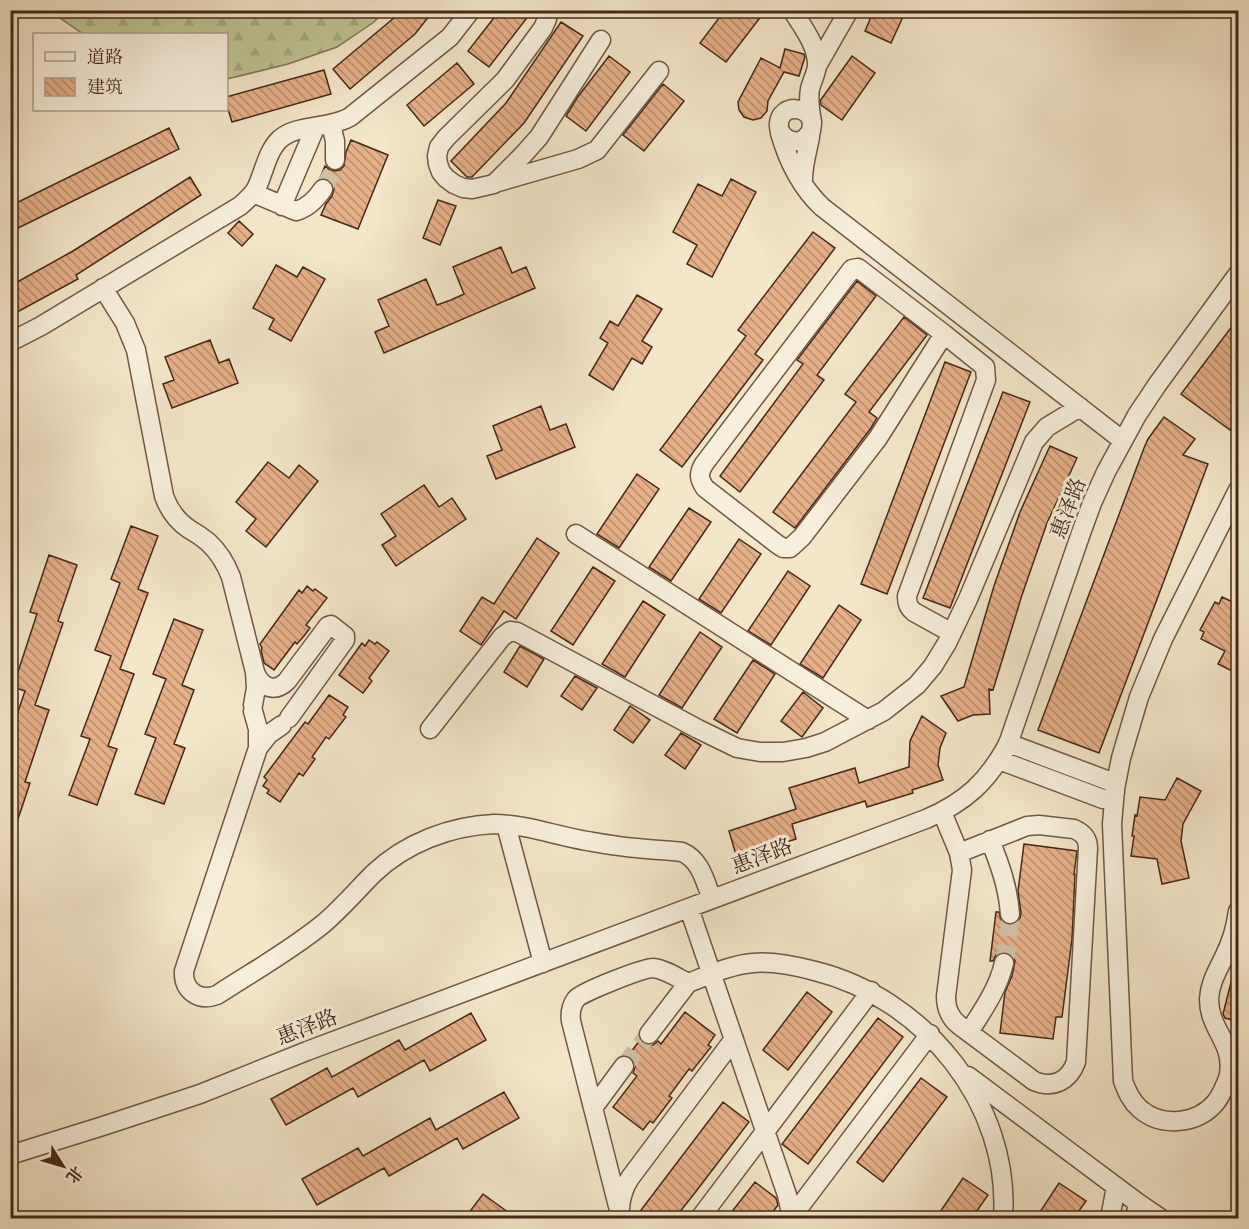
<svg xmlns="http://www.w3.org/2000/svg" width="1249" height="1229" viewBox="0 0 1249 1229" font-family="'IM FELL DW Pica','Noto Serif SC',serif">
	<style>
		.forest { fill: url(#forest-firs); stroke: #827656; stroke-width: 1.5 }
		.building { fill: url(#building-back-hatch); stroke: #442819; stroke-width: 1.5 }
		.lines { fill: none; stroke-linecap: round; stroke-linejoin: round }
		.minor-tunnel { stroke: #d0c0a6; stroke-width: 18; stroke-dasharray: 18 9; stroke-linecap: butt }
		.minor-casing { stroke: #705845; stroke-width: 21 }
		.minor { stroke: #f7efdc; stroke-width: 18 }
		.labels { text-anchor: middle; stroke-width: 6; stroke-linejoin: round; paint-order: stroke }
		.street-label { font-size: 21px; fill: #442819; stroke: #f7efdc }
	</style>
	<defs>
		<pattern id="forest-firs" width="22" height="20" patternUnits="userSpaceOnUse" patternTransform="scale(1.5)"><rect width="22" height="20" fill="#bfc494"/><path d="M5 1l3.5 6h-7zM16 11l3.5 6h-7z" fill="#a5a87f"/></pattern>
		<pattern id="building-back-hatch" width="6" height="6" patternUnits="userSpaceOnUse" patternTransform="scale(1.5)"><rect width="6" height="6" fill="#e5af88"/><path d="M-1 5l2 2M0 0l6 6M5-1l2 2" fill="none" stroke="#bb8e6e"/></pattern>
	</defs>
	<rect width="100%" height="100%" fill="#f3e6c9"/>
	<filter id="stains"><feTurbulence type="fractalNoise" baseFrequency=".00333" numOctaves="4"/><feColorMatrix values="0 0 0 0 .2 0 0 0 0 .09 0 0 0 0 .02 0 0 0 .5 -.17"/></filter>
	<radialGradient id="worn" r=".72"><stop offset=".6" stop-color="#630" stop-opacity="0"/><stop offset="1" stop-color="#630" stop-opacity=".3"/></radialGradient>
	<!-- forest -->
	<path class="forest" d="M50 11H385L374 22 337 47 288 64 227 79 226 34H83Z"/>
	<!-- building -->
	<path class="building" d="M400 10H434L415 34 350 89 333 69 395 17Z
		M500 10H533L489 67 468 51Z
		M725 10H766L726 62 700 43Z
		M874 10H906L891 43 865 31Z
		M561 22 583 36 524 123 472 177H467L451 161 506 103Z
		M785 49 804 54 805 57 799 76 784 72 768 101 767 111 761 118 753 120 744 117 739 110 738 102 761 58 780 68Z
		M609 56 630 72 586 131 566 116 577 98Z
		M852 56 875 73 842 120 821 105 820 101Z
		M457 63 474 84 424 126 407 105Z
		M324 70 331 94 232 122 226 103V97Z
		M663 84 684 101 644 151 623 135Z
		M169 128 179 149 10 232V206Z
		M351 140 388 155 358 229 321 215 326 204 332 196 334 189 333 184 330 180 325 178H320L325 166 329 169 334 171 340 170 344 166 346 152Z
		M190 177 201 195 76 275 78 279 10 316V286L73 251Z
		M731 179 756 192 712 277 687 264 697 245 673 232 698 184 722 196Z
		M438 200 456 206 440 245 423 238Z
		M239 221 253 234 242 246 228 233Z
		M813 232 835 248 755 354 763 360 682 467 660 450 746 336 738 330Z
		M501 247 512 273 526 267 535 288 384 353 375 332 389 326 378 300 426 279 437 305 451 300 464 294 453 267Z
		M276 265 297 277 303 267 325 279 291 341 269 329 274 319 253 308Z
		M857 281 876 296 817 375 824 380 740 492 720 476 803 364 797 360Z
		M637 295 662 309 642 341 652 347 642 364 632 358 613 390 589 375 608 343 600 338 610 321 618 326Z
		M904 317 927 335 869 412 877 418 871 428 795 528 773 512 856 402 845 394Z
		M1239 317V419L1230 430 1181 394Z
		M210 340 219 363 229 359 238 383 172 408 163 384 174 380 165 357Z
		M945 362 971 372 887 594 861 584Z
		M1003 392 1030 402 950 608 923 598Z
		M541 406 550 430 566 424 575 447 496 479 487 456 502 450 493 426Z
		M1164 417 1195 439 1183 455 1208 464 1099 753 1038 730 1144 448 1148 439Z
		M1050 446 1077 458 1047 523 1022 595 993 690 989 689 990 714 973 715 958 721 941 696 964 687 994 586 1020 512Z
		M268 462 289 478 299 465 318 481 266 547 246 531 256 519 236 502Z
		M637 474 659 489 619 548 597 534Z
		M424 485 439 507 452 498 466 519 396 566 382 545 396 536 381 514Z
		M689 508 711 522 671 581 649 567Z
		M131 526 158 536 138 589 148 593 120 669 134 674 108 746 117 749 97 805 69 795 90 739 81 736 111 656 95 650 120 583 111 579Z
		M537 538 559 553 516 619 504 611 481 645 460 631 482 597 494 604Z
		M739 539 761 554 721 613 699 599Z
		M49 555 77 565 58 621 63 623 35 705 49 710 25 782 30 783 13 834 10 833V735L25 691 13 687 37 614 30 612Z
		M593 567 615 581 573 645 551 631Z
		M788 571 810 586 771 645 748 631Z
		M307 586 313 591 315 589 327 598 306 625 310 628 304 636 297 644 295 642 274 670 264 663 261 650 262 648 260 644 299 590 302 593Z
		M1222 597 1237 604 1233 611 1239 614V663L1234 672 1218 664 1225 651 1201 639 1204 632 1200 630 1215 602 1219 604Z
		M643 601 665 615 625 677 602 664Z
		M839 605 861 620 823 678 800 664Z
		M174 619 203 630 182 685 194 690 174 744 185 748 164 804 135 794 156 738 145 734 166 679 153 674Z
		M700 632 722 647 682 708 659 695Z
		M369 640 375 644 377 642 389 651 369 678 372 681 363 693 339 675 362 643 365 646Z
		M520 646 544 659 527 687 504 672Z
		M753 660 775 674 737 733 714 719Z
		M575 676 597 688 582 710 561 696Z
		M803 692 823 708 802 737 781 721Z
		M329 695 348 707 343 715 346 717 329 739 326 737 312 757 315 759 303 776 299 773 280 802 267 793 269 790 263 786 267 780 264 777 305 722 308 724Z
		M630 706 650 720 633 743 614 730Z
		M922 716 946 733 940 748 938 765 943 780 912 790 913 793 867 807 865 801 792 824 796 839 737 858 729 831 796 809 789 788 855 768 859 783 909 767 910 741Z
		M681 733 701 745 685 769 665 755Z
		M1177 778 1201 791 1183 824 1181 841 1189 878 1162 884 1157 859 1131 856 1134 836H1132L1135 815 1137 816 1140 797 1165 800Z
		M1024 844 1077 851 1074 874H1075L1072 939 1062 1017H1056L1053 1039 1000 1033 1005 992 1012 976 1015 961 1012 955 1006 952H1002L996 955 993 961H990L996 912H999L1001 920 1006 924 1011 925 1016 923 1020 918 1021 913 1018 891Z
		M1234 971H1239V1022L1225 1018 1223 1014Z
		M807 992 832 1012 788 1070 763 1050Z
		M685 1012 715 1035 708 1045 711 1047 692 1071 689 1069 669 1096 672 1098 653 1123 650 1121 643 1130 613 1107 637 1076 633 1073 635 1067 634 1061 628 1056 640 1040 643 1043 647 1045H653L658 1041 661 1044Z
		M471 1013 486 1040 430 1071 424 1060 358 1097 353 1088 286 1125 271 1099 327 1068 332 1077 399 1040 405 1050Z
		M878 1018 903 1037 808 1164 782 1144Z
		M921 1078 947 1097 883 1182 857 1162Z
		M504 1092 519 1118 463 1149 457 1138 389 1176 384 1168 317 1205 302 1179 358 1148 363 1156 430 1118 436 1130Z
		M723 1102 749 1122 694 1194 675 1218H635Z
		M963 1178 988 1195 972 1218H949L940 1212Z
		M755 1182 776 1198 778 1205 768 1218H727Z
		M1059 1183 1086 1201 1074 1218H1036Z
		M483 1194 516 1218H465Z"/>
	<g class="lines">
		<!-- minor-tunnel -->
		<path class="minor-tunnel" d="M323 189 332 173 335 160
			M1004 963 1009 937 1010 914
			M624 1066 649 1034"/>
		<defs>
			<path id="minor" d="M548 10 547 19 543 28 505 80 446 138 439 147 437 156 438 164 441 172 446 178 454 184 463 188 472 189 494 184 523 155 539 137 601 40
				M792 10C802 26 818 46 817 66 816 74 812 81 810 89 808 100 810 111 812 122
				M817 66 849 10
				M331 125 335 141V160
				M780 133C788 161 801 187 822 207L1122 440
				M498 182 578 159 597 150 659 71
				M803 184C802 168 807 153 810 137 810 133 812 127 812 123 809 105 781 104 779 123 777 136 793 146 804 139 806 138 810 133 811 131
				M253 193 296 211C307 208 317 198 323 189
				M282 206 315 128
				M103 288 125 323 136 350 164 496C169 510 177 521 189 529 196 533 202 537 208 542 219 552 226 564 231 577L255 672 256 688 253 705
				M944 334 858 268 852 269 704 464C698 474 699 479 705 488L777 544 783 548H790L802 537 878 438 944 334 985 367 986 380 907 596C907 603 908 607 914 612L952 633
				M10 342 41 326 240 206C246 201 252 195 256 189 264 173 267 151 280 139 297 124 329 129 350 117L450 37 471 10
				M1238 490 1163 639 1139 697 1121 758 1115 789 1112 824 1123 1081C1127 1092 1131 1101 1140 1109 1162 1128 1198 1124 1216 1102 1227 1088 1229 1070 1238 1056
				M576 534 868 720
				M255 672C261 688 275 693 287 681L328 626 331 625 345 636V640L289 718
				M253 711 258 729V748L184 971C183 990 198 1002 217 995 252 972 290 951 323 924 341 909 357 890 374 873 406 843 450 826 494 824 526 824 556 836 587 841 604 844 620 847 637 848 652 850 667 850 682 852 701 860 705 882 712 899
				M430 729 502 637 510 631 517 632 698 729 737 748 760 752H783L806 748 825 742 884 711 917 685 933 666 947 643 968 599 1034 442 1047 427 1080 407
				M258 748 269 734 282 725
				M999 760 1103 799 1110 798 1115 793V785L1112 782 1008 743
				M942 812 959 853 962 870 946 996C946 1008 949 1017 959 1025L1034 1081C1053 1089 1069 1081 1076 1062L1088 848C1088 838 1083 833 1074 829L1039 825 1027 826 959 853
				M506 825 543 963
				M990 840C1000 865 1008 887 1010 914
				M689 908 787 1195 792 1218
				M969 1032C983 1010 998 989 1004 963
				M649 1034 688 983
				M1229 1074C1234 1042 1209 1030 1209 999 1210 982 1218 970 1225 955 1232 941 1236 926 1238 911
				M968 1076 1138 1203
				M593 1108 624 1066
				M10 1155 103 1126 200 1094 307 1051 926 819C966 802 988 781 1008 744L1081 533 1092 503 1106 472 1137 415 1157 385 1238 274
				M620 1208C621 1196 624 1187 630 1178L734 1039
				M621 1218 571 1021C570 1014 571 1006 576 999 582 992 643 968 653 968 665 969 678 978 688 983 709 975 730 965 753 963 773 961 796 966 815 971 924 998 1011 1104 1003 1218
				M700 1218 871 991
				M791 1218 930 1034
				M1110 1218 1116 1187
				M1135 1218 1138 1203 1160 1218"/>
		</defs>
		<!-- minor casing -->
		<use href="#minor" class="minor-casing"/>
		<!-- minor -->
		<use href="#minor" class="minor"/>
	</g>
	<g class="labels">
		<!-- street labels -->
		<g class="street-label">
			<text transform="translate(1068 508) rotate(-69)" y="7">惠泽路</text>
			<text transform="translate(762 856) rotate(-21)" y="7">惠泽路</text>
			<text transform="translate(307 1027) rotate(-21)" y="7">惠泽路</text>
		</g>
	</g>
	<!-- margin -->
	<rect width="1249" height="1229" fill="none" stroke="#f3e6c9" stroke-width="36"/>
	<rect x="12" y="12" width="1225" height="1205" fill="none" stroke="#442819" stroke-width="3"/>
	<rect x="18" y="18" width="1213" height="1193" fill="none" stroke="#442819" stroke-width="1.5"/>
	<!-- legend -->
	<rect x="33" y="33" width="195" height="78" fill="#f7efdc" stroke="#af9f8e" stroke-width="1.5"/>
	<rect x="45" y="52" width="30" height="9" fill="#f7efdc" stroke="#af9f8e" stroke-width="1.5"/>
	<text x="87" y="63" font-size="18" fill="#442819">道路</text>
	<rect x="45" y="78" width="30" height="18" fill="url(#building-back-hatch)" stroke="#af9f8e" stroke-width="1.5"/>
	<text x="87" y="93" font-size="18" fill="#442819">建筑</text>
	<!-- north arrow -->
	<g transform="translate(63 1166) rotate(127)" stroke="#f7efdc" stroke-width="4.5" paint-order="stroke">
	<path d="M0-4.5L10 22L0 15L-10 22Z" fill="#442819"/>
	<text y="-9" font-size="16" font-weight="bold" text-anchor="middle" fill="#442819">北</text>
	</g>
	<rect width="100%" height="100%" filter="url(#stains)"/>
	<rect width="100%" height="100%" fill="url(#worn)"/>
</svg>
